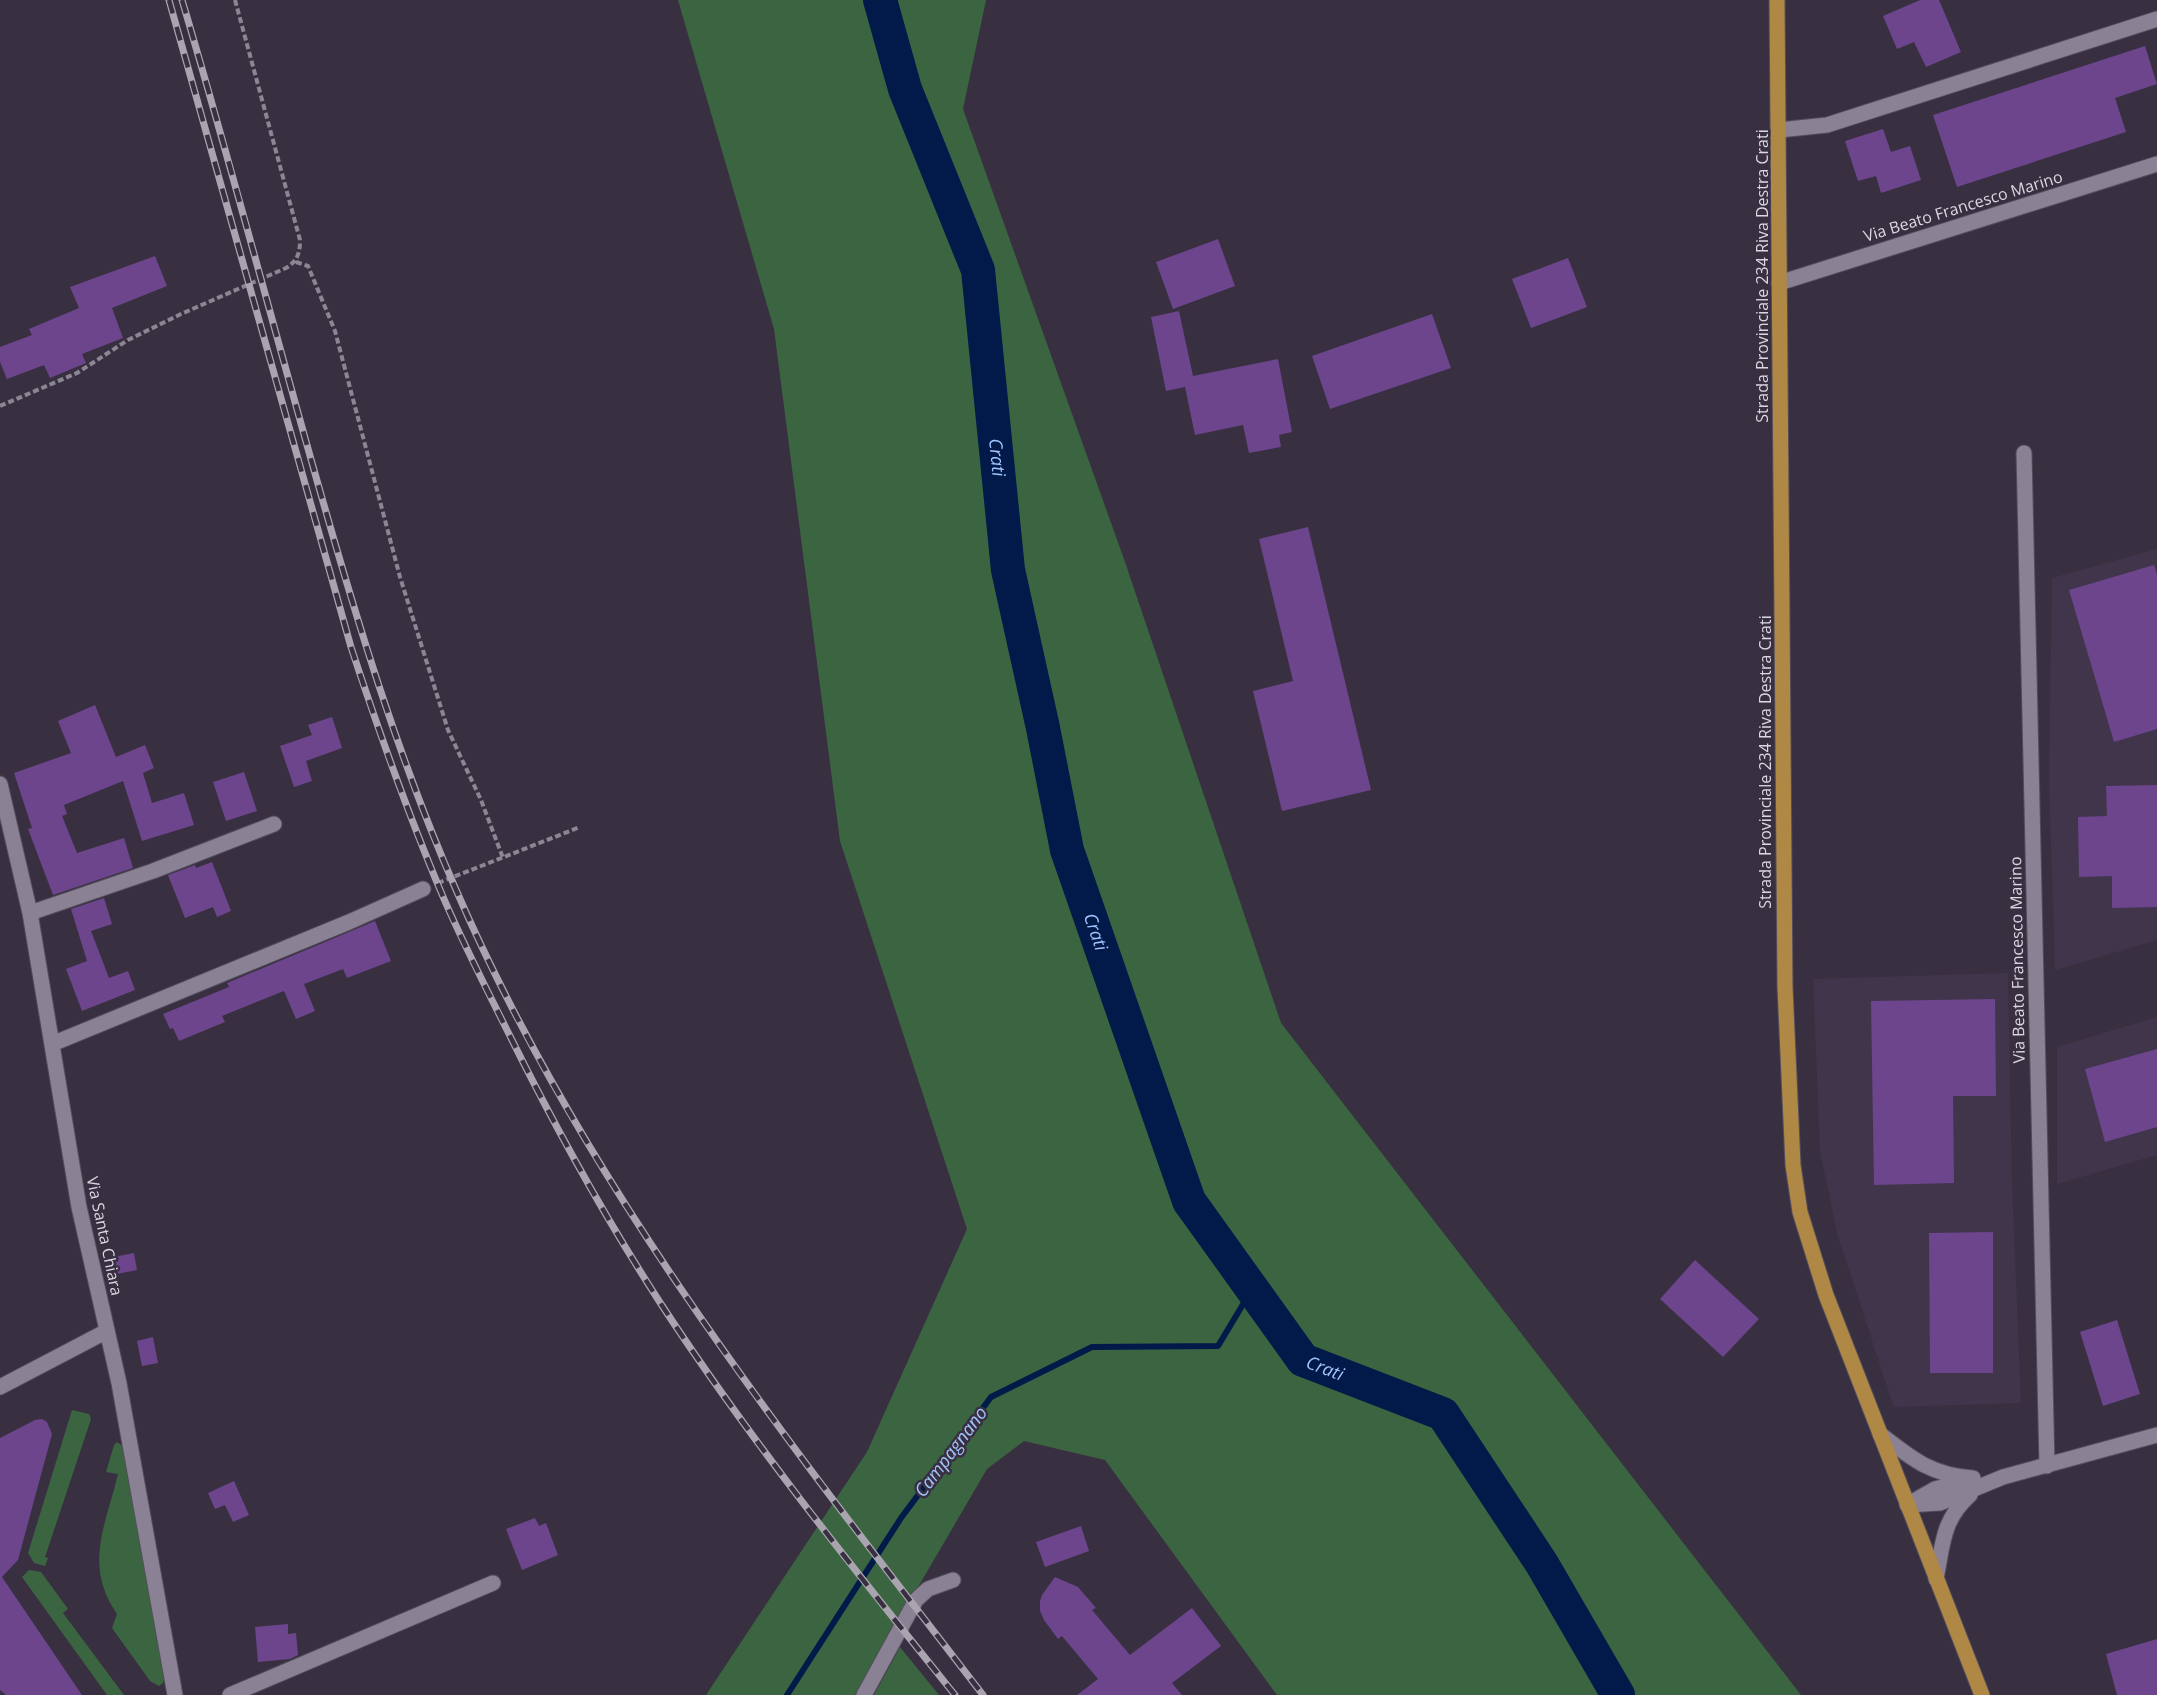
<svg xmlns="http://www.w3.org/2000/svg" width="2157" height="1695" viewBox="0 0 2157 1695" font-family="'Open Sans',sans-serif">
	<style>
		.built { fill: #41354c }
		.green { fill: #3b6541 }
		.lines { fill: none; stroke-linecap: round; stroke-linejoin: round }
		.stream { stroke: #011a4a; stroke-width: 6 }
		.river { stroke: #011a4a; stroke-width: 34 }
		.building { fill: #6c458d }
		.minor-casing { stroke: #544d5b; stroke-width: 17 }
		.major-casing { stroke: #544d5b; stroke-width: 17 }
		.path { stroke: #8c8694; stroke-width: 4; stroke-dasharray: 6 3; stroke-linecap: butt }
		.minor { stroke: #8a8194; stroke-width: 15 }
		.major { stroke: #af8845; stroke-width: 15 }
		.rail-casing { stroke: #aaa4b1; stroke-width: 7 }
		.rail { stroke: #383041; stroke-width: 4.5; stroke-dasharray: 14; stroke-linecap: butt }
		.labels { text-anchor: middle; stroke-width: 5; stroke-linejoin: round; paint-order: stroke }
		.street-label { font-size: 16px; fill: #dcd7e2; stroke: #383041 }
		.water-label { font-size: 18px; font-style: italic; fill: #a2c4fd; stroke: #383041 }
	</style>
	<rect width="100%" height="100%" fill="#383041"/>
	<!-- built -->
	<path class="built" d="M2157 549V940L2055 970 2049 780 2052 578Z
		M2008 973 2012 1186 2021 1403 1894 1407 1838 1237 1820 1151 1813 979Z
		M2157 1017V1155L2057 1184V1047Z"/>
	<!-- green -->
	<path class="green" d="M678 0H986L963 109 1125 562 1281 1023 1801 1695H1277L1105 1460 1024 1441 987 1469 855 1695H706L867 1452 967 1229 840 841 774 329Z
		M72 1410 89 1414 91 1419 45 1557 48 1558 45 1566 34 1563 28 1553Z
		M117 1442 125 1448 165 1676 163 1683 159 1686 150 1681 112 1628 117 1614C83 1565 106 1525 118 1474L106 1472 114 1445Z
		M29 1570 41 1572 68 1609 63 1613 124 1695H107L22 1577Z
		M900 1647 939 1695H874Z"/>
	<g class="lines">
		<!-- stream -->
		<path class="stream" d="M787 1695 901 1518 991 1397 1092 1347 1218 1346 1245 1301 1233 1261"/>
		<!-- river -->
		<path class="river" id="s1" d="M880 0 905 89 978 270 1008 570 1043 728 1067 850 1189 1201 1303 1360 1443 1414 1542 1564 1618 1695"/>
	</g>
	<!-- building -->
	<path class="building" d="M1920 0H1939L1961 52 1926 67 1914 42 1897 49 1883 16Z
		M2145 46 2157 84 2115 98 2126 132 1957 187 1933 115Z
		M1883 129 1891 152 1910 146 1921 180 1881 193 1876 176 1858 181 1845 141Z
		M1218 239 1235 286 1173 309 1156 262Z
		M155 256 167 286 112 308 123 338 82 354 86 363 50 378 44 365 7 379 0 362V347L32 335 29 329 79 308 70 287Z
		M1568 258 1587 307 1531 328 1512 279Z
		M1179 311 1193 376 1278 359 1292 432 1279 435 1281 447 1249 453 1243 425 1195 435 1185 387 1166 391 1151 317Z
		M1432 314 1451 368 1330 409 1312 356Z
		M1308 527 1371 790 1282 811 1253 691 1293 681 1259 539Z
		M2154 565 2157 574V729L2114 742 2069 590Z
		M95 705 116 757 145 745 154 768 143 773 152 803 184 793 194 825 142 841 123 781 64 805 67 814 62 816 77 853 124 838 133 868 53 895 28 829 32 828 14 773 71 753 58 721Z
		M332 717 342 748 306 761 312 781 294 787 280 746 312 735 308 725Z
		M244 772 257 811 226 821 213 782Z
		M2157 785V907L2112 908V876L2079 877 2078 817 2107 816 2106 786Z
		M212 862 231 911 217 917 213 907 185 918 168 875 195 865 196 868Z
		M104 898 112 924 91 931 109 978 128 971 135 990 82 1011 66 969 87 961 71 909Z
		M375 921 391 961 347 978 343 969 304 984 315 1011 296 1019 284 991 222 1016 225 1022 179 1041 173 1028 170 1029 163 1014 229 987 227 983Z
		M1995 999 1996 1096H1953L1954 1183 1874 1185 1871 1001Z
		M2157 1049V1127L2105 1142 2085 1069Z
		M1993 1232V1373H1930L1929 1233Z
		M134 1253 137 1270 112 1275 108 1258Z
		M1695 1260 1759 1319 1723 1357 1660 1299Z
		M2117 1320 2140 1394 2103 1406 2080 1332Z
		M153 1337 158 1363 142 1366 137 1341Z
		M42 1419 47 1422 52 1434 18 1560 2 1577 82 1695H6L0 1690V1438L35 1420Z
		M234 1481 249 1515 233 1522 225 1505 215 1509 208 1493Z
		M535 1518 539 1526 546 1523 558 1555 522 1570 506 1529Z
		M1081 1526 1089 1551 1045 1567 1036 1542Z
		M1055 1577 1078 1587 1096 1608 1092 1610 1130 1655 1192 1608 1221 1646 1172 1683 1182 1695H1077L1098 1679 1062 1636 1058 1639 1044 1620 1040 1611V1601L1042 1595Z
		M288 1624V1634L296 1633 298 1655 290 1659 258 1662 255 1627Z
		M2157 1639V1695H2117L2106 1654Z"/>
	<g class="lines">
		<defs>
			<path id="minor" d="M1779 130 1827 125 2157 19
				M1779 283 2157 164
				M2024 453 2047 1466
				M0 784 30 913 79 1207 119 1383 175 1695
				M30 913 153 871 274 824
				M52 1044 349 922 423 889
				M0 1387 107 1331
				M1880 1434C1912 1459 1931 1475 1973 1478
				M1912 1502 1935 1489 1964 1481
				M1907 1505 1940 1503 2003 1477 2157 1435
				M1936 1579C1943 1544 1942 1520 1970 1495
				M230 1695 493 1583
				M864 1695 916 1600 928 1589 953 1580"/>
			<path id="major" d="M1777 0 1785 987 1793 1165 1800 1212 1826 1295 1982 1695"/>
		</defs>
		<!-- minor casing -->
		<use href="#minor" class="minor-casing"/>
		<!-- major casing -->
		<use href="#major" class="major-casing"/>
		<!-- path -->
		<path class="path" d="M296 262 308 266 335 331 400 577 448 730 481 800 503 858
			M0 406 77 373 128 340 181 314 286 268C297 261 300 254 300 240L235 0
			M438 883 580 827"/>
		<!-- minor -->
		<use href="#minor" class="minor"/>
		<!-- major -->
		<use href="#major" class="major"/>
		<defs>
			<path id="rail" d="M169 0 351 647C379 732 409 817 444 899 464 945 486 988 508 1032 554 1125 604 1216 661 1304 750 1440 853 1568 955 1695
				M182 0C229 158 271 318 316 477 356 618 398 758 457 892 585 1187 788 1442 983 1695"/>
		</defs>
		<!-- rail casing -->
		<use href="#rail" class="rail-casing"/>
		<!-- rail -->
		<use href="#rail" class="rail"/>
	</g>
	<g class="labels">
		<!-- street labels -->
		<g class="street-label">
			<text transform="translate(1963 206) rotate(-17)" y="6">Via Beato Francesco Marino</text>
			<text transform="translate(1762 276) rotate(-90)" y="6">Strada Provinciale 234 Riva Destra Crati</text>
			<text transform="translate(1765 762) rotate(-90)" y="6">Strada Provinciale 234 Riva Destra Crati</text>
			<text transform="translate(2017 960) rotate(-91)" y="6">Via Beato Francesco Marino</text>
			<text transform="translate(105 1236) rotate(78)" y="6">Via Santa Chiara</text>
		</g>
		<!-- water labels -->
		<g class="water-label">
			<text dy="6" stroke="none"><textPath href="#s1" startOffset="476">Crati</textPath></text>
			<text dy="6" stroke="none"><textPath href="#s1" startOffset="962">Crati</textPath></text>
			<text dy="6" stroke="none"><textPath href="#s1" startOffset="1466">Crati</textPath></text>
			<text transform="translate(951 1452) rotate(-53)" y="6">Campagnano</text>
		</g>
	</g>
</svg>
